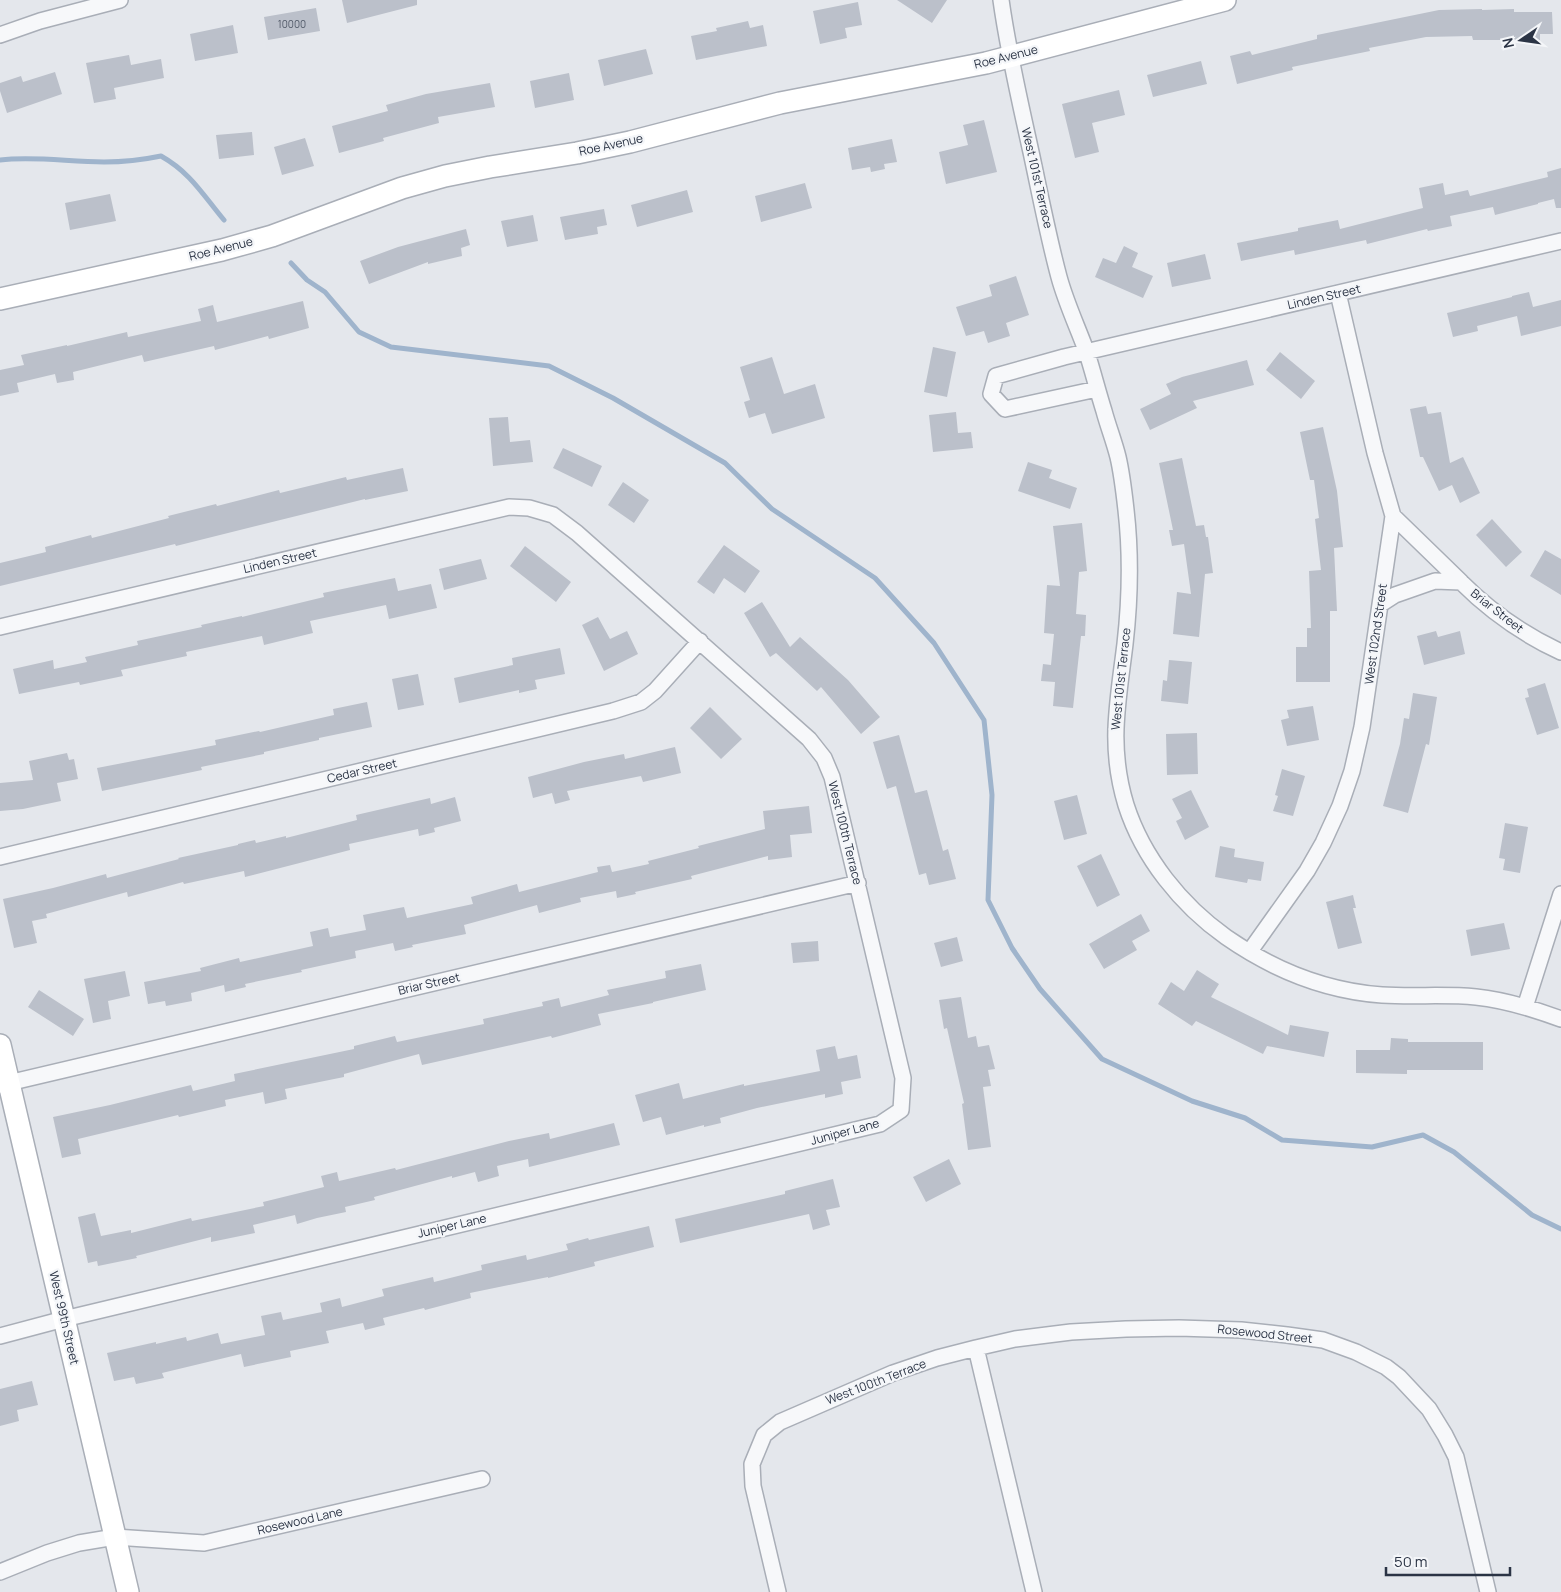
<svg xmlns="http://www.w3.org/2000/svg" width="1561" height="1592" viewBox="0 0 1561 1592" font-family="Manrope,sans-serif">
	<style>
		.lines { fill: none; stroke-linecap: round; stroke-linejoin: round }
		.stream { stroke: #9fb4cc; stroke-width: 5 }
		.building { fill: #bbc0ca }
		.street-casing { stroke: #a9aeb7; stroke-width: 18 }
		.secondary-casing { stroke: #a9aeb7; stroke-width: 24 }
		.street { stroke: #f7f8fa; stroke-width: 15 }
		.secondary { stroke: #fff; stroke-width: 21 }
		.labels { text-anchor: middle; stroke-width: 4.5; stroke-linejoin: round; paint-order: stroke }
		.number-label { font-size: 10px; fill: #4f5766 }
		.street-label { font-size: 12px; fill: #2b3445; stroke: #f4f6f9 }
	</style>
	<rect width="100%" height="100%" fill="#e4e7ec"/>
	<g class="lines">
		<!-- stream -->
		<path class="stream" d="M0 160C35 156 69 162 104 162 123 162 142 160 161 156 191 173 203 195 224 220
			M291 263 307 280 325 292 359 332 391 347 549 366 613 398 725 463 772 509 875 578 934 643 984 720 992 795 988 900 1012 948 1040 989 1102 1059 1192 1101 1245 1118 1282 1140 1372 1147 1423 1135 1454 1152 1532 1215 1561 1229"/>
	</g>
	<!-- building -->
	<path class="building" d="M342 0H417V5L347 23Z
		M897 0H947L932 23Z
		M858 2 862 25 845 28 847 38 820 44 813 11Z
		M316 8 320 31 268 40 264 17Z
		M1482 9V10L1514 9V12H1552L1553 34H1540V40H1473L1472 36 1426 37 1369 48 1370 51 1292 67 1293 70 1237 84 1230 56 1250 51 1252 55 1317 39V35L1439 10Z
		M748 21 750 28 763 25 767 46 696 60 691 36 717 31 716 28Z
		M233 25 238 53 195 61 190 34Z
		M646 49 653 74 604 86 598 60Z
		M129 55 131 65 161 59 164 78 114 88 116 99 94 103 86 63Z
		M1201 61 1207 84 1153 97 1147 75Z
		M55 72 62 94 7 113 0 91V83L21 76 23 82Z
		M569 73 574 100 535 108 530 81Z
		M490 83 495 107 438 117 439 123 383 138 384 141 339 153 332 126 388 111 386 105 426 94Z
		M1119 90 1125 115 1092 123 1099 152 1075 158 1062 104Z
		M984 120 997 172 946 184 939 152 968 145 963 125Z
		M252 132 254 155 219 159 216 135Z
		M305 138 314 166 282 175 274 147Z
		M892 139 897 162 884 164 885 169 871 172 870 167 852 170 848 148Z
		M1561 168V208H1556L1554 199 1538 203V204L1495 215 1493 207 1450 216 1452 226 1428 231 1427 229 1367 244 1366 240 1295 255 1294 250 1241 261 1237 243 1298 231V228L1338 220 1340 229 1423 208 1419 188 1443 183 1445 195 1468 190 1470 196 1548 177 1547 172Z
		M805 183 812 208 761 222 755 196Z
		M687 190 693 212 637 227 631 205Z
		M110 194 116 221 70 230 65 203Z
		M604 209 607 225 597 227 598 234 565 240 560 217Z
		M533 215 538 241 507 247 501 221Z
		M466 229 470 245 461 248 462 256 428 264V262L369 284 360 261 398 247Z
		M1124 246 1138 253 1132 267 1153 276 1143 298 1095 277 1103 258 1116 263Z
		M1205 254 1211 279 1172 287 1167 263Z
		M1016 276 1029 315 1006 323 1010 336 988 343 984 331 966 336 956 307 992 296 989 285Z
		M1529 292 1533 307 1561 300V326L1521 336 1517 316 1477 326 1478 331 1453 337 1447 313 1512 297V296Z
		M303 301 309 328 269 339 268 336 215 350 214 346 144 362 142 355 73 372 74 380 57 383 55 374 17 383 19 392 0 396V370L24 365 21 355 67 345V346L127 332 128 337 201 321 198 309 213 305 217 322Z
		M933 347 956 352 947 397 924 392Z
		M1280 352 1315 381 1301 399 1266 370Z
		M772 357 784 394 815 384 825 418 772 434 765 413 749 418 744 402 750 400 740 367Z
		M1247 360 1254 385 1193 401 1197 408 1150 430 1140 409 1171 394 1166 384 1182 377Z
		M1426 406 1428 414 1441 412 1450 463 1463 457 1480 493 1460 503 1452 485 1439 491 1423 457H1420L1410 409Z
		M956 412 958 433 971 432 973 448 933 452 929 415Z
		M508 417 510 442 530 440 533 462 493 466 489 418Z
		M1323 427 1337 491 1343 547 1334 548 1337 611H1330V682H1296V647H1307V628H1311L1309 571 1321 570 1315 519 1319 518 1314 480H1310L1300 432Z
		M563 448 602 466 592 487 553 468Z
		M1182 458 1196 526 1204 525 1206 537H1208L1213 573 1205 574 1199 637 1173 634 1177 592 1191 594 1184 544 1172 546 1169 530H1173L1159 463Z
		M1028 462 1052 470 1049 478 1077 488 1070 509 1018 491Z
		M403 468 408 491 365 500V499L176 546 175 544 0 586V563L46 552 45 547 91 535 92 538 169 518 168 516 216 504 217 506 279 490 280 493 346 477 347 480Z
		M623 482 649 500 634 523 608 505Z
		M1492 519 1522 552 1506 567 1476 535Z
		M1082 523 1087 571 1079 572 1076 614 1086 615 1085 636H1081L1073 708 1053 706 1055 682 1041 681 1043 664 1051 665 1054 634 1044 633 1047 585 1060 586 1053 526Z
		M724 545 760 571 745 593 724 578 714 594 697 582Z
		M525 546 571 582 556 602 510 566Z
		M1545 550 1561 559V595L1530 576Z
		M481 559 487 579 444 590 439 569Z
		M395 578 398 591 431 584 437 608 389 619 386 605 310 621 313 633 264 645 262 636 186 652 187 656 121 670 123 676 80 685 79 682 19 694 13 669 53 660 54 669 87 662 85 657 138 645 137 641 202 627 201 625 242 616V617L324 597 323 593Z
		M762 602 790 647 800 637 848 680 880 717 861 734 821 687 817 691 776 653 770 657 744 613Z
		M598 617 610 639 627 631 638 654 604 671 582 625Z
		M1436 631 1438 637 1460 631 1465 654 1424 665 1417 636Z
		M560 648 565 674 535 680 537 689 519 693V690L459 703 454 678 513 665 512 658Z
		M1169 660 1192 662 1188 704 1161 701 1163 680 1167 681Z
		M418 674 424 705 398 710 392 679Z
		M1545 683 1559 728 1537 735 1525 698 1529 697 1527 689Z
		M1413 693 1437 697 1429 745 1426 744 1408 813 1383 806 1400 744 1404 718 1409 719Z
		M367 702 372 727 319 738V740L264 752V754L201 767 202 770 102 791 97 768 216 745 215 740 259 731 260 732 334 715 333 709Z
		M1313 706 1319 740 1287 746 1281 720 1289 718 1287 710Z
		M710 707 742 739 721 759 690 728Z
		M1197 733 1198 774 1167 775 1166 734Z
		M899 735 915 793 927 790 943 851 948 849 956 879 929 885 926 873 919 875 896 786 887 789 873 742Z
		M675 747 681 773 643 782 641 776 567 791 570 800 555 804 552 793 533 798 528 777 584 762 624 754 625 759Z
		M67 753 69 760 74 759 78 779 57 783 61 801 23 809 0 811V783L33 780 29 761Z
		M1282 769 1305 776 1293 816 1273 811 1278 796 1275 795Z
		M1191 790 1209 827 1185 840 1176 821 1182 818 1172 799Z
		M1077 795 1087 834 1064 840 1054 801Z
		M455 797 461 821 434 828 435 832 419 836 418 829 349 844 350 850 245 877 244 871 184 884 183 882 128 897 127 892 46 914 47 918 32 921 37 943 14 948 3 899 53 888 106 874 107 878 179 859 178 858 238 845V844L255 840 256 843 286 836V838L357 820 356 815 430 798 431 804Z
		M809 806 812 833 790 835 792 857 768 860V856L691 876 692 879 635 892 636 894 617 898 616 891 580 898 581 902 539 913 537 905 464 925 466 934 412 945 413 947 395 951 393 943 355 951 356 958 301 970 302 972 245 984 246 987 225 992 224 985 191 993 192 1001 166 1006 165 1001 148 1004 144 982 201 971 200 968 239 958 240 962 313 946 310 932 328 928 330 937 366 930 363 915 404 907 407 918 473 904 471 897 517 884 519 892 598 872 597 867 610 865 612 872 649 864 648 861 699 848 698 846 765 829 763 811Z
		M1505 823 1528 827 1520 873 1503 870 1505 859 1499 858Z
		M1220 846 1235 849 1234 857 1264 862 1261 881 1248 879 1247 883 1215 877Z
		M1101 854 1120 895 1097 907 1077 866Z
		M1353 895 1356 908H1353L1362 943 1338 949 1326 902Z
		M1141 914 1150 931 1132 941 1137 950 1104 969 1089 944Z
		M1504 923 1510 949 1471 956 1466 930Z
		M957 937 963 961 941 967 934 943Z
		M818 941 819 961 793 963 791 943Z
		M701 964 706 990 653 1002V1003L598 1014 601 1025 552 1038 551 1036 422 1065 419 1054 344 1074V1077L285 1089 287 1099 265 1104 263 1092 225 1100 226 1106 179 1117 178 1115 78 1139 81 1154 62 1158 53 1117 110 1105 191 1085 193 1091 235 1081 234 1074 354 1049V1046L395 1036 397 1042 484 1024 483 1019 543 1006 542 1002 559 998 561 1007 609 995 607 990 666 978 665 971Z
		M1197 970 1219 984 1211 997 1288 1035 1290 1025 1329 1032 1324 1057 1267 1046 1263 1054 1196 1021 1192 1026 1158 1004 1171 982 1184 991Z
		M125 971 130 996 108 1001 111 1019 93 1023 84 979Z
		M39 990 84 1019 73 1036 28 1007Z
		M961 997 968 1038 976 1036 978 1047 989 1045 995 1069 988 1070 991 1086 983 1087 991 1147 968 1150 962 1104 964 1103 947 1028 944 1029 939 1000Z
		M1391 1038 1408 1039V1042H1483V1070H1407V1074L1356 1073V1050H1390Z
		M835 1046 838 1059 857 1055 861 1078 841 1082 843 1094 825 1098V1094L757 1108 720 1118 721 1123 704 1127V1125L666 1135 661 1117 643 1122 635 1095 679 1083 683 1099 744 1084V1086L820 1071 816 1050Z
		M614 1123 620 1145 529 1167 528 1159 497 1166 499 1176 478 1182 475 1172 452 1178V1176L374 1197 375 1200 345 1207 346 1212 317 1218 297 1224 295 1215 253 1225 255 1233 211 1242V1237L136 1256 137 1258 98 1266 97 1261 88 1263 78 1217 95 1213 101 1236 131 1230V1233L191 1218 192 1221 264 1206 263 1202 324 1187 321 1176 337 1172 339 1181 395 1168 396 1170 509 1141 549 1133 550 1139Z
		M949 1159 961 1184 926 1202 913 1177Z
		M833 1179 840 1207 826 1210 830 1225 813 1230 809 1214 680 1243 675 1219 785 1194V1191Z
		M649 1226 654 1247 594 1262 595 1266 548 1278V1277L470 1293 471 1298 425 1310 424 1308 383 1318 385 1325 365 1330 363 1323 326 1331 329 1343 290 1351 291 1357 244 1367 241 1354 162 1373 164 1378 136 1384 134 1377 114 1381 107 1353 156 1342V1344L186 1337 187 1341 218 1333 221 1344 265 1335 261 1316 281 1312 283 1320 322 1312 320 1303 340 1298 342 1307 384 1296 382 1289 433 1277 434 1282 482 1270 481 1265 526 1255 527 1260 568 1250 566 1244 588 1238 589 1240Z
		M32 1381 38 1405 17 1410 19 1421 0 1426V1389Z"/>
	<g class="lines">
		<defs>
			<path id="street" d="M1001 0C1008 51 1020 102 1031 152 1040 194 1048 236 1059 277 1066 303 1078 328 1087 353 1093 372 1098 392 1104 411 1108 426 1114 441 1118 457 1122 474 1124 492 1126 510 1131 554 1130 600 1125 644 1118 702 1108 746 1126 805 1143 858 1181 905 1226 937 1272 969 1326 991 1382 995 1414 997 1445 994 1476 997 1505 1000 1534 1009 1561 1019
				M0 35 40 21 120 0
				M1097 389 1005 409 991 394 996 376 1064 357 1561 241
				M1393 516 1461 582
				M1381 604 1395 595 1435 581 1461 582C1491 612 1522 634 1561 652
				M0 627 509 507 529 508 553 515 577 533 809 739 824 758 832 777 903 1078 901 1110 880 1124 64 1319 0 1336
				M0 857 613 711 641 702 655 691 700 641
				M1250 951 1307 871 1323 843 1340 806 1352 771 1362 727 1393 516 1375 453 1338 293
				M1525 1007 1561 894
				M0 1085 858 883
				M976 1348 1034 1592
				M0 1572 47 1553 79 1543 115 1537 204 1543 482 1479
				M778 1592 753 1486 752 1464 764 1435 780 1422 893 1373 937 1358 976 1348 1015 1339 1071 1332 1126 1329 1179 1328 1241 1330 1287 1335 1323 1340 1356 1352 1386 1367 1399 1377 1429 1409 1445 1435 1456 1457 1488 1592"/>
			<path id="secondary" d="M0 299 222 250 272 236 402 188 445 176 490 167 577 153 630 142 780 103 986 63 1225 0
				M0 1045 128 1592"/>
		</defs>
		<!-- street casing -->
		<use href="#street" class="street-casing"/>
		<!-- secondary casing -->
		<use href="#secondary" class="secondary-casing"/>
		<!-- street -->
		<use href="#street" class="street"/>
		<!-- secondary -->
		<use href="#secondary" class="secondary"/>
	</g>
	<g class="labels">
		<!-- number labels -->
		<g class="number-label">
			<text x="292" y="28">10000</text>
		</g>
		<!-- street labels -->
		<g class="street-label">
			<text transform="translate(1006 57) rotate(-14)" y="4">Roe Avenue</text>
			<text transform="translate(611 145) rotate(-12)" y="4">Roe Avenue</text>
			<text transform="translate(1037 178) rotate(77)" y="4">West 101st Terrace</text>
			<text transform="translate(221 249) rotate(-14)" y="4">Roe Avenue</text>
			<text transform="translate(1324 297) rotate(-13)" y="4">Linden Street</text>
			<text transform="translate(280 561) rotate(-13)" y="4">Linden Street</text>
			<text transform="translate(1497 611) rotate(38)" y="4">Briar Street</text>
			<text transform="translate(1376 634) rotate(-82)" y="4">West 102nd Street</text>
			<text transform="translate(1121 679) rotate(-84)" y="4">West 101st Terrace</text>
			<text transform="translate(362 771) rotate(-13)" y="4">Cedar Street</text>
			<text transform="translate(845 833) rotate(76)" y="4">West 100th Terrace</text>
			<text transform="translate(429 984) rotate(-13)" y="4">Briar Street</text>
			<text transform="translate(845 1132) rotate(-15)" y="4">Juniper Lane</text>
			<text transform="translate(452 1226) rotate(-13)" y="4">Juniper Lane</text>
			<text transform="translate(64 1318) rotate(77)" y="4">West 99th Street</text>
			<text transform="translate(1265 1334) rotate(6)" y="4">Rosewood Street</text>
			<text transform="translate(876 1382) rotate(-21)" y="4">West 100th Terrace</text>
			<text transform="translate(300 1521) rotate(-13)" y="4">Rosewood Lane</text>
		</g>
	</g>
	<!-- north arrow -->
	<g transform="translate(1521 40) rotate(257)" stroke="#f4f6f9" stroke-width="4" paint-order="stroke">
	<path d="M0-4L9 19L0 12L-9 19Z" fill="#2b3445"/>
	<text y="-8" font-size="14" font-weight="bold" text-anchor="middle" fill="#2b3445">N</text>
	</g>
	<!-- scale -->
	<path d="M1386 1567v8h124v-8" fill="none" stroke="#2b3445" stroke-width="2.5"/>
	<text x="1394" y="1567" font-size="15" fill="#2b3445" stroke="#f4f6f9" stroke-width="4" paint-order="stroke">50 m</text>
</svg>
